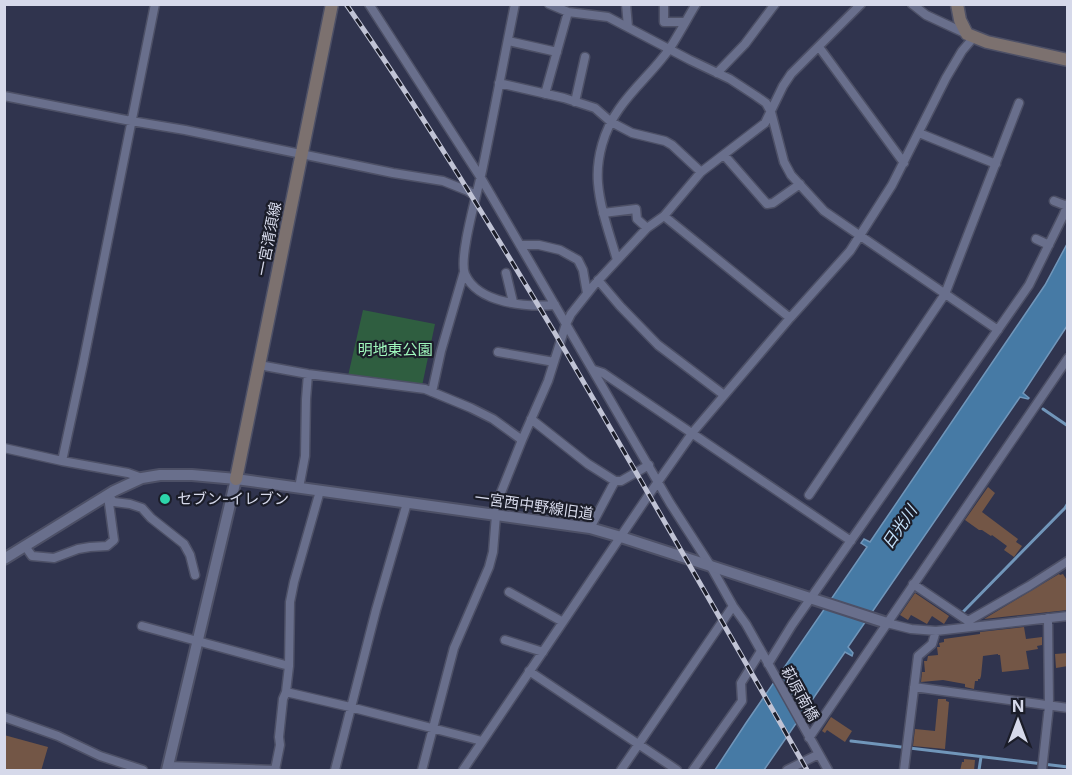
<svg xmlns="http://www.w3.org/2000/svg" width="1072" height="775" viewBox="0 0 1072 775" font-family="Inter,'Noto Sans JP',sans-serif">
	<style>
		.green { fill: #2f5e40 }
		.water { fill: #467aa5; stroke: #7196ba; stroke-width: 1.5 }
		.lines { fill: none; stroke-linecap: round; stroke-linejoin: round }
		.stream { stroke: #7196ba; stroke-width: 3 }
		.building { fill: #735646 }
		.minor-casing { stroke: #4d5066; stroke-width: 11 }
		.tertiary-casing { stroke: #4d5066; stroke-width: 14 }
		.secondary-casing { stroke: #4d5066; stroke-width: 15 }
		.minor { stroke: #696f8c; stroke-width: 8 }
		.tertiary { stroke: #696f8c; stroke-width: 10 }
		.secondary { stroke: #7c716f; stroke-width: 12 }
		.rail-casing { stroke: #c0c3d5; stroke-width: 5 }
		.rail { stroke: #1b1d29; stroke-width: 3; stroke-dasharray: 9; stroke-linecap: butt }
		.poi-dot { fill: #2dd5ab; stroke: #1b1d29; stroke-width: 2 }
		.labels { text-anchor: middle; stroke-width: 4.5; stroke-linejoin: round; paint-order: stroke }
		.street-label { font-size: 15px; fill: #d6d9ea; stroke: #1b1d29 }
		.park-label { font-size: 15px; fill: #9ff7bc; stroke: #1b1d29 }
		.poi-label { font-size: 15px; fill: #d6d9ea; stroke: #1b1d29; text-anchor: start }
		.water-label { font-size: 16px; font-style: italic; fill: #c3e0fa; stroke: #1b1d29 }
	</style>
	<rect width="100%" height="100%" fill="#30344e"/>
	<!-- green -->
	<path class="green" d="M363 310 435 324 422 386 348 376Z"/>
	<!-- water -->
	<path class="water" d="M1067 244V326L1023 393 1029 398 1028 399 1020 397 848 647 853 653 852 656 845 652 764 770H715L746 723 867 547 861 543 864 539 870 542 1045 285Z"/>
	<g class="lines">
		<!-- stream -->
		<path class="stream" d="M1043 409 1068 426
			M962 613 1065 508 1068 503
			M851 741 1068 767
			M979 770 981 757"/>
	</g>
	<!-- building -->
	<path class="building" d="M988 487 995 493 982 512 1018 539 1016 542 1022 546 1014 557 1004 550 1007 546 992 535 991 536 982 530H979L965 520Z
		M1059 574 1060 575 1063 574 1068 582V610L984 619Z
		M915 593 949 616 944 624 932 616 927 624 911 615 908 620 900 615Z
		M1024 627 1026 639 1042 637V645L1037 646 1038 649 1026 651 1029 669 1002 672 1000 655H998V654L983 656 981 676 980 679H978V681H975L974 689 965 687V684L943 680 921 682 922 672H925L924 661H927L928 656 938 655 937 647H940L939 643 944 642V639L980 634V632Z
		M1068 653V666L1056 668 1055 654Z
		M938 699H946V701L949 702 945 749 913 746 915 729 935 731Z
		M831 717 852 731 845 742 827 730 825 733 822 731Z
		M4 735 48 747 41 771H4Z
		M964 759 975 760 974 771H960L962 762H964Z"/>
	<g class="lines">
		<defs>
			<path id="minor" d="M369 4 481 178 670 503 710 565 733 606 746 624 828 770
				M515 4C504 58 494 113 483 166 479 188 458 257 465 274 478 304 527 307 555 305
				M549 4 568 12 608 17 690 60 730 79 756 96 766 103 771 112 784 162 791 175 824 211 998 330
				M626 4 628 27
				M664 4V22H685
				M912 4 926 15 967 34
				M508 41 557 52
				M819 47 904 163
				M717 73 745 44 775 4
				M499 83 564 98 595 108 611 122 632 133 665 141 672 145 701 172
				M545 94 568 12
				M4 96 131 121 185 130 393 173 443 181 468 191 476 196
				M575 102 585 57
				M919 133 996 164
				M724 155 767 204 773 203 800 184
				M1054 201 1067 206
				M603 213 636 209 637 219 647 228
				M664 216 790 318
				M1036 239 1049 245
				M520 245H539L560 250 578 260 583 270 587 293
				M617 260C610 235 600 209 598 183 596 158 604 130 619 109 634 87 655 70 670 48 679 34 687 19 696 4
				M506 273 513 302
				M598 280 620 306 658 345 724 395
				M498 352 554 362
				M259 365 308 374 425 389 471 408 493 419 522 440
				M594 370 603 373 851 541
				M432 392 441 351 464 272
				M531 419 588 464 615 481
				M4 448 62 461 128 473 142 478
				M62 461 83 364 155 4
				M299 488 305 456 306 399 308 374
				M809 495 945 294 1019 103
				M492 515 522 440 548 381 566 324 571 314 594 285 647 228 664 216 701 172 765 123 783 86 791 74 861 4
				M590 528 615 481H621L649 465
				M25 546 32 556 54 558 78 549 90 547 107 546 114 540 108 496 114 502 130 504 142 508 151 518 184 544 190 555 195 575
				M913 584 968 621 969 624
				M509 592 563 622
				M968 621 1029 586 1068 561
				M887 623 911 629 936 631 1068 616
				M142 626 289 666
				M505 640 543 652
				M768 664 792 625 1029 285 1063 216 1068 204
				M529 671 677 770
				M914 687 1068 708
				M286 692 350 707 482 741
				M4 717 58 736 100 756 143 770
				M809 738 1068 358
				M168 766 276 770
				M275 770 280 745 279 737 283 699 286 692 289 666 290 602 294 582 320 491
				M335 770 376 610 407 503
				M422 770 454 648 489 567 493 552 496 515
				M463 770 648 496 693 432 790 318 850 251 892 185 946 78 962 51 974 37
				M621 770 733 606
				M693 770 742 701 741 683 761 651
				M787 770 819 754
				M904 770 918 656 932 644 936 631
				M1042 770 1049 706 1048 618"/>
			<path id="tertiary" d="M4 559 114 491 142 478 160 475H192L236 479 590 528 621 537 887 623
				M167 770 236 479"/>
			<path id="secondary" d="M957 4 960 20 967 34 987 42 1068 60
				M236 479 332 4"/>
		</defs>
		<!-- minor casing -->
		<use href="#minor" class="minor-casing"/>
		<!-- tertiary casing -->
		<use href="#tertiary" class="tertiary-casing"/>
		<!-- secondary casing -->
		<use href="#secondary" class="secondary-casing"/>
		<!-- minor -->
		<use href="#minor" class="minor"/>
		<!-- tertiary -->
		<use href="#tertiary" class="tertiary"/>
		<!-- secondary -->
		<use href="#secondary" class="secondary"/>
		<defs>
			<path id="rail" d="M346 4C420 110 487 220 553 330 639 476 723 623 807 770"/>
		</defs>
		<!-- rail casing -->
		<use href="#rail" class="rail-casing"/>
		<!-- rail -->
		<use href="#rail" class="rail"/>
	</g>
	<!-- markers -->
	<circle class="poi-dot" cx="165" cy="499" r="6"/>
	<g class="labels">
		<!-- street labels -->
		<g class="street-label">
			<text transform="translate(269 239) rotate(-79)" y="5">一宮清須線</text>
			<text transform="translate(534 506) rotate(8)" y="5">一宮西中野線旧道</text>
			<text transform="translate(800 694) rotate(61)" y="5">萩原南橋</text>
		</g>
		<!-- park labels -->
		<g class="park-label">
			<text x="395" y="355">明地東公園</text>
		</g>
		<!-- poi labels -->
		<g class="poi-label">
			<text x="177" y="504">セブン-イレブン</text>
		</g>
		<!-- water labels -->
		<g class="water-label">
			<text transform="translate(899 527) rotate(-56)" y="6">日光川</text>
		</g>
	</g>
	<!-- border -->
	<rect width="1072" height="775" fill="none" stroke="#d6d9ea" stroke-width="12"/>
	<!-- north arrow -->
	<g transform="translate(1018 721)" stroke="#1b1d29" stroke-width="4.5" paint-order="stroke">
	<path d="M0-4.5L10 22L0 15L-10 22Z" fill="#d6d9ea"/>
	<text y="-9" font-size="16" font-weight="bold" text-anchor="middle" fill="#d6d9ea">N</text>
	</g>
</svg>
